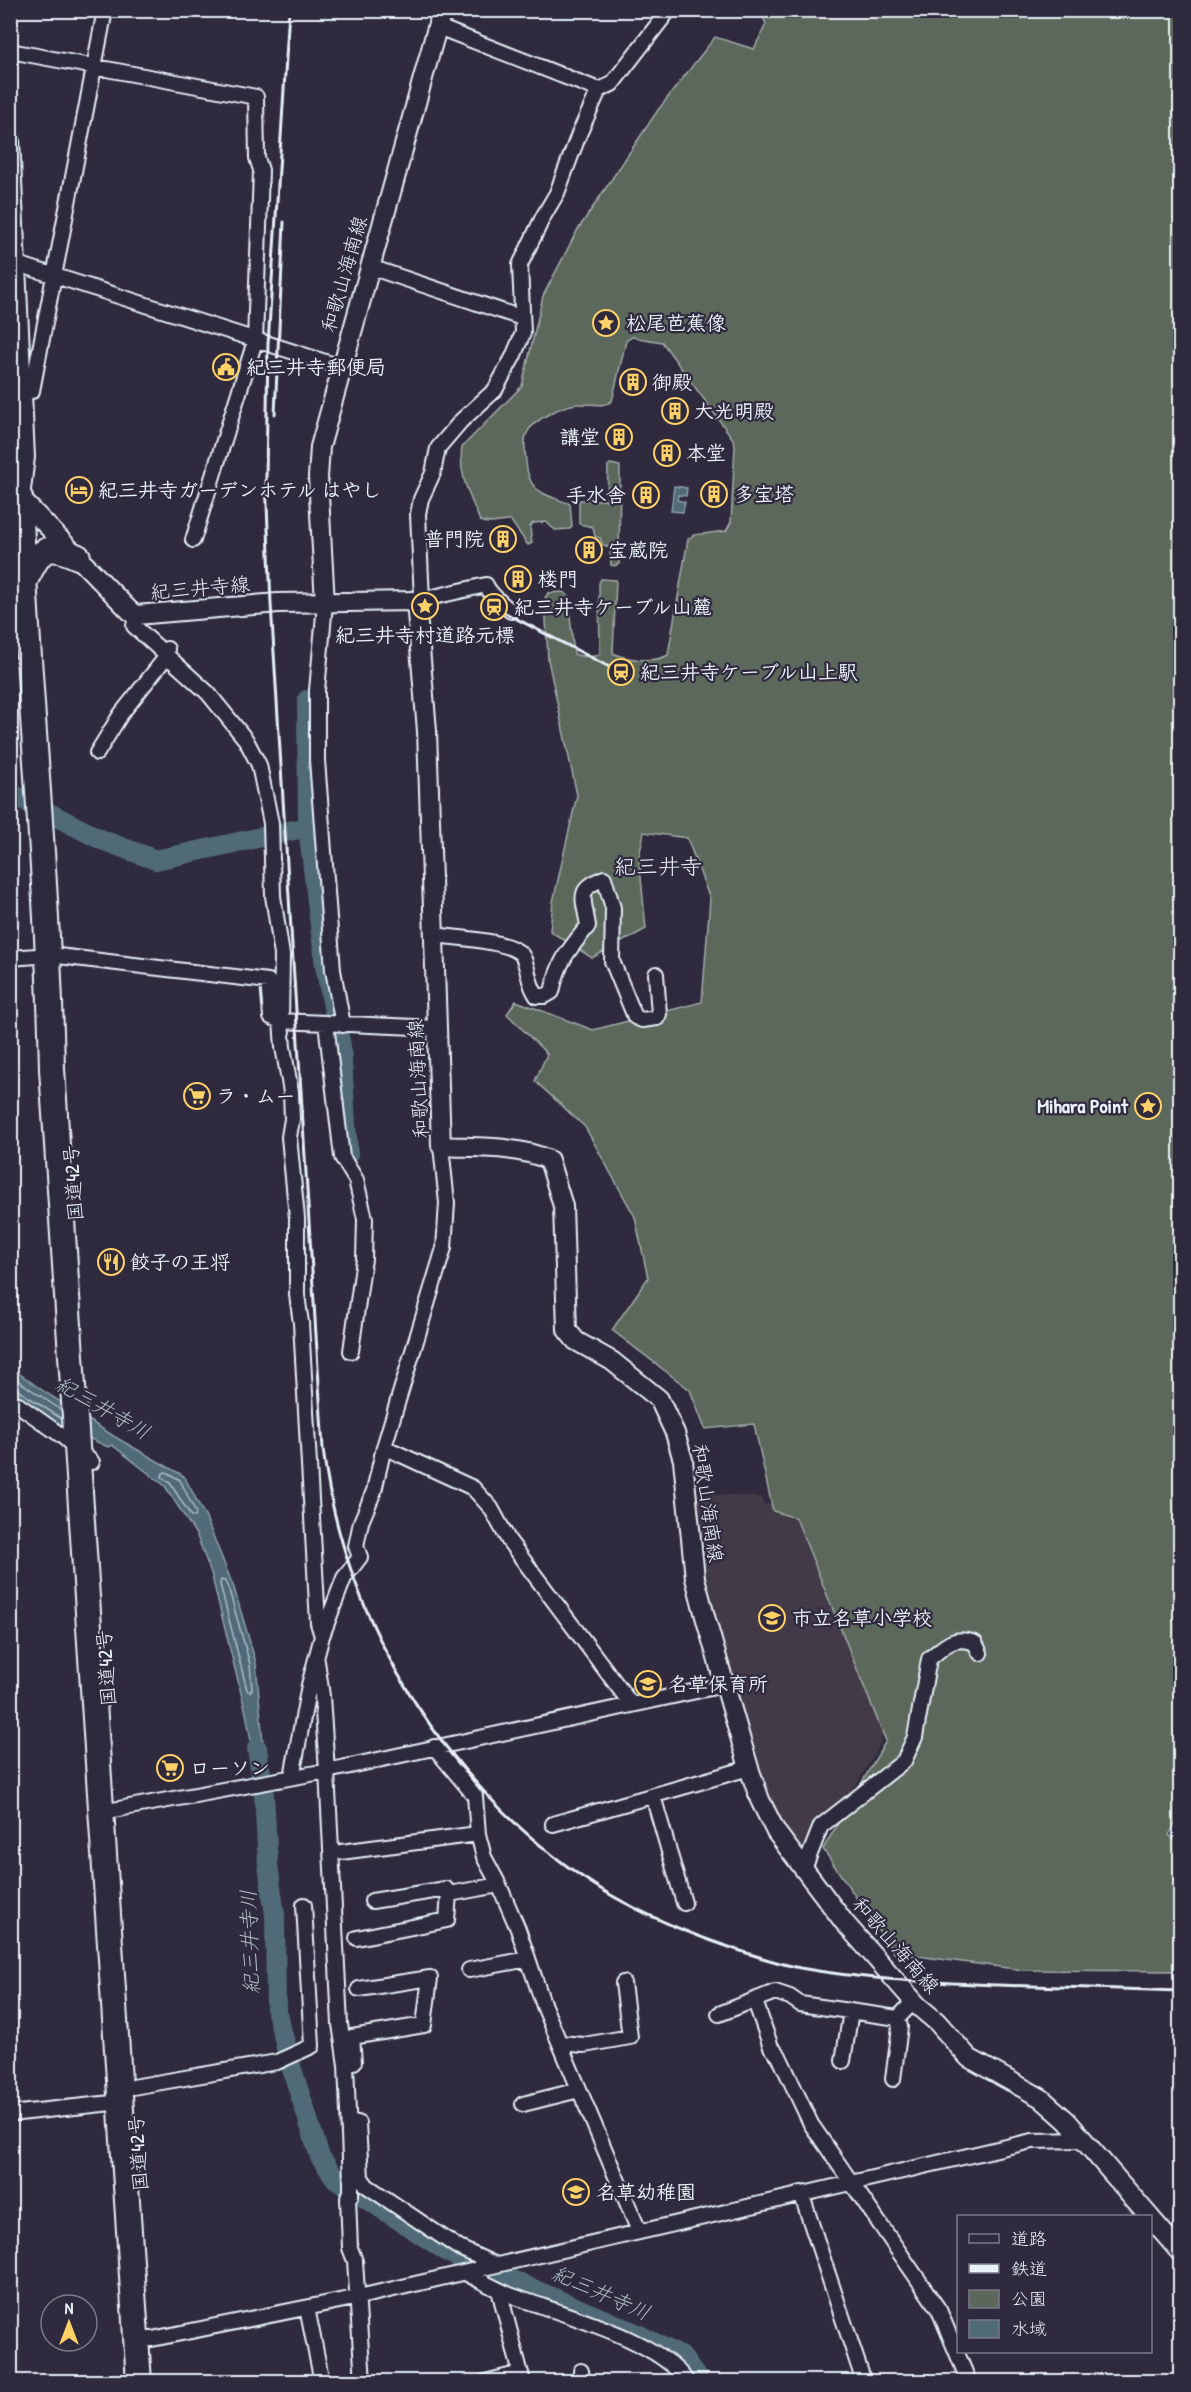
<svg xmlns="http://www.w3.org/2000/svg" width="1191" height="2392" viewBox="0 0 1191 2392" font-family="'Patrick Hand','Klee One',sans-serif">
	<style>
		.built { fill: #423b47 }
		.green { fill: #5c675b; stroke: #a2acaa; stroke-width: 1.5 }
		.water { fill: #516a78; stroke: #8da0ab; stroke-width: 1.5 }
		.lines { fill: none; stroke-linecap: round; stroke-linejoin: round }
		.shore { stroke: #acbbc5; stroke-width: 1.5 }
		.stream { stroke: #8da0ab; stroke-width: 3 }
		.river { stroke: #516a78; stroke-width: 20 }
		.street-casing { stroke: #e8f1f8; stroke-width: 18 }
		.secondary-casing { stroke: #e8f1f8; stroke-width: 22 }
		.highway-casing { stroke: #e8f1f8; stroke-width: 28 }
		.street { stroke: #2f2a3d; stroke-width: 14 }
		.secondary { stroke: #2f2a3d; stroke-width: 18 }
		.highway { stroke: #2f2a3d; stroke-width: 24 }
		.rail { stroke: #e8f1f8; stroke-width: 3 }
		.labels { text-anchor: middle; stroke-width: 4.5; stroke-linejoin: round; paint-order: stroke }
		.street-label { font-size: 20px; fill: #e8f1f8; stroke: #2f2a3d }
		.poi-label { font-size: 20px; font-weight: bold; fill: #e8f1f8; stroke: #2f2a3d; text-anchor: start }
		.water-label { font-size: 21px; font-style: italic; fill: #acbbc5; stroke: #2f2a3d }
		.quarter-label { font-size: 22px; fill: #e8f1f8; stroke: #2f2a3d }
	</style>
	<rect width="100%" height="100%" fill="#2f2a3d"/>
	<filter id="ink" filterUnits="userSpaceOnUse"><feTurbulence type="fractalNoise" baseFrequency=".0167" numOctaves="2"/><feDisplacementMap in="SourceGraphic" scale="12" xChannelSelector="R" yChannelSelector="G"/><feConvolveMatrix kernelMatrix="1 2 1 2 8 2 1 2 1" color-interpolation-filters="sRGB"/></filter>
	<g filter="url(#ink)">
		<!-- built -->
		<path class="built" d="M690 1493 762 1497 763 1504 787 1505 819 1547 886 1704 881 1742 852 1792 824 1818 803 1860 762 1794 704 1600Z"/>
		<!-- green -->
		<path class="green" d="M760 11H1180V1818H1178L1169 1835 1180 1845V1971L1023 1970 894 1953 823 1849 886 1741 796 1518 773 1511 754 1424 705 1429 690 1390 612 1330 648 1278 635 1217 585 1127 535 1081 547 1054 507 1014 516 1001 593 1030 702 1002 710 899 687 838 644 832 639 857 646 929 592 958 550 931 553 902 577 795 548 660 545 598 548 593 564 592 568 596 574 654C582 657 593 658 600 654L599 583 601 579 616 580 613 653C627 660 655 663 668 655L688 539 694 535 726 531 731 522 735 446 733 439 662 342 632 337 626 341 612 401C603 408 589 403 577 404 563 405 533 420 527 433 523 441 525 452 526 461 528 494 545 494 570 504L572 526 570 529 555 530 546 522 533 523 530 527 532 543 528 545 511 521C501 520 490 526 480 521 470 496 458 475 462 447L522 386 543 296 577 231 658 110 715 37 754 49 766 24Z
			M610 464 620 466 619 564 614 566 611 565 610 548 602 544 600 538 595 537 593 527 579 524V502L580 500H607L608 466Z"/>
		<!-- water -->
		<path class="water" d="M674 486 687 488 686 496 678 495 677 500 685 502 683 512 671 511Z
			M10 1367 45 1392 115 1437 184 1476 206 1518 234 1588 256 1663 266 1776 257 1774 246 1713 211 1573 197 1536 165 1486 112 1445 108 1447 56 1423 11 1393Z"/>
		<g class="lines">
			<!-- shore -->
			<path class="shore" d="M10 1375 61 1410
				M10 1388 16 1389 62 1419
				M166 1472 180 1480 196 1513 195 1517 191 1516 170 1483 162 1477 163 1473Z
				M221 1580 225 1581 229 1590 250 1664 252 1689 250 1692 247 1690 220 1584Z"/>
			<!-- stream -->
			<path class="stream" d="M350 1157 362 1179"/>
			<!-- river -->
			<path class="river" d="M307 700 308 827 325 966 341 1046 348 1154
				M10 793 102 840 156 860 308 827
				M257 1748 264 1794 268 1865 275 1915 276 2008 290 2063 320 2157 336 2179 449 2253 638 2334 682 2357 700 2382"/>
			<defs>
				<path id="street" d="M438 27 599 90
					M10 51 256 97 257 158 261 170 255 341 193 540
					M10 266H24L341 367
					M370 267 522 318
					M22 393 32 391 105 10
					M422 600 418 514 421 499 433 473 438 448 461 421 495 390 513 357 523 333 520 265 543 217 557 193 579 134 599 90 612 84 669 10
					M416 601 486 585C489 593 503 605 511 611
					M325 604 317 690V760L333 970 343 1025
					M136 615 134 626 208 693 246 740 259 765 271 823 273 896 282 955 281 1021 283 1047 291 1092 292 1119 289 1137 297 1218V1295L301 1323 318 1623 322 1636
					M97 753 121 714 166 657 167 649
					M434 935C453 938 515 940 523 957 529 970 528 984 537 996H545L552 992C558 962 569 949 588 926 584 898 575 890 604 878L613 908 612 961 635 1017 642 1020 657 1018 659 1014 656 974
					M10 958 50 955 268 981 271 1017 281 1021 437 1028
					M326 1023 342 1157 356 1180 365 1219 364 1259 351 1351
					M10 1399 62 1436 92 1462
					M384 1447 473 1488 491 1508 509 1541 631 1704
					M317 1661 322 1696 327 1771 340 2024 346 2065 351 2181V2195L348 2197 350 2248 355 2261 363 2382
					M434 1747 475 1796 478 1834 484 1857 499 1885 518 1929 544 2006 639 2231
					M292 1777 309 1685 322 1636 344 1578 360 1557 356 1546 361 1522 374 1491 384 1447 444 1248 447 1203 441 1146
					M653 1796 684 1903
					M102 1812 327 1771 724 1685
					M553 1824 749 1768
					M341 1852 478 1834
					M804 1869 821 1826 904 1761 915 1737 929 1659C945 1646 953 1635 975 1643L980 1653
					M372 1901 446 1889 449 1894 499 1885
					M357 1938 447 1920 449 1894
					M469 1970 528 1959
					M755 2001 771 2047 779 2056 811 2124 939 2310 969 2382
					M719 2014 775 1992 790 1997 800 2004 898 2018 913 2002
					M560 2043 584 2045 630 2037 623 1983
					M843 2061 851 2011
					M354 2062 352 2037 424 2025 430 1978 359 1989
					M893 2079 900 2027 898 2018
					M133 2087 277 2062 312 2046 304 1905
					M523 2104 579 2090
					M10 2114 121 2102
					M358 2123 361 2178 367 2186 459 2248 494 2264
					M801 2193 864 2382
					M465 2273C480 2280 495 2289 510 2295 557 2313 660 2339 687 2382
					M499 2290 523 2382
					M307 2308 322 2382
					M137 2339H152L359 2297 1032 2141 1084 2140
					M581 2371 583 2382
					M485 2382 521 2373"/>
				<path id="secondary" d="M10 139 25 457 20 498
					M10 433 12 456 17 482
					M20 498 130 611 136 615 278 603 416 601 427 731 441 1146C475 1148 517 1145 549 1160L563 1206 567 1330 576 1341 612 1361 659 1399 675 1433 683 1460 695 1578 706 1620 749 1768 760 1800 776 1832 844 1922 918 2006 937 2022 969 2058 1041 2098 1067 2121 1180 2252
					M325 604 318 477 320 447 442 10"/>
				<path id="highway" d="M10 489 20 498C28 689 48 878 52 1069L139 2382
					M25 581C40 551 43 541 78 557"/>
			</defs>
			<!-- street casing -->
			<use href="#street" class="street-casing"/>
			<!-- secondary casing -->
			<use href="#secondary" class="secondary-casing"/>
			<!-- highway casing -->
			<use href="#highway" class="highway-casing"/>
			<!-- street -->
			<use href="#street" class="street"/>
			<!-- secondary -->
			<use href="#secondary" class="secondary"/>
			<!-- highway -->
			<use href="#highway" class="highway"/>
			<!-- rail -->
			<path class="rail" d="M289 10 268 344 266 479 271 604 323 1449C344 1627 454 1801 609 1894 647 1916 687 1933 729 1947 752 1955 776 1963 800 1968 866 1980 932 1982 998 1985 1059 1987 1120 1989 1180 1991
				M275 414 284 222
				M490 605 619 672"/>
		</g>
	</g>
	<!-- icons -->
	<defs>
		<symbol id="sight-ring" viewBox="-11 -11 22 22"><circle r="9.5" fill="#2f2a3d" stroke="#ffd166" stroke-width="1.5"/><path d="M0-6L1.8-2.2L6-1.7L2.9 1.2L3.7 5.4L0 3.3L-3.7 5.4L-2.9 1.2L-6-1.7L-1.8-2.2Z" fill="#ffd166"/></symbol>
		<symbol id="civic-ring" viewBox="-11 -11 22 22"><circle r="9.5" fill="#2f2a3d" stroke="#ffd166" stroke-width="1.5"/><path d="M-.6-6.5H3V-4.5H.6V-3L4-1V1h2V6H-6V1h2V-1L-.6-3ZM-1.2 2.5V6h2.4V2.5Z" fill="#ffd166"/></symbol>
		<symbol id="building-ring" viewBox="-11 -11 22 22"><circle r="9.5" fill="#2f2a3d" stroke="#ffd166" stroke-width="1.5"/><path d="M-4-6H4V6H1V3H-1V6H-4ZM-2.5-4.3h1.7v1.8h-1.7ZM.8-4.3h1.7v1.8H.8ZM-2.5-1h1.7V.8h-1.7ZM.8-1h1.7V.8H.8Z" fill="#ffd166"/></symbol>
		<symbol id="hotel-ring" viewBox="-11 -11 22 22"><circle r="9.5" fill="#2f2a3d" stroke="#ffd166" stroke-width="1.5"/><path d="M-6-4.5h1.5V1H6V5H4.5V3h-9V5H-6ZM-4 0a1.8 1.8 0 1 1 3.6 0ZM.5 0V-2.5h3Q6-2.5 6 0Z" fill="#ffd166"/></symbol>
		<symbol id="station-ring" viewBox="-11 -11 22 22"><circle r="9.5" fill="#2f2a3d" stroke="#ffd166" stroke-width="1.5"/><path d="M-3-6H3Q5-6 5-4V2Q5 4 3 4L4.5 6H3L1.5 4h-3L-3 6H-4.5L-3 4Q-5 4-5 2V-4Q-5-6-3-6ZM-3.5-4v3h7v-3ZM-3.5 1v1.5H-2V1ZM2 1v1.5H3.5V1Z" fill="#ffd166"/></symbol>
		<symbol id="supermarket-ring" viewBox="-11 -11 22 22"><circle r="9.5" fill="#2f2a3d" stroke="#ffd166" stroke-width="1.5"/><path d="M-6-5.5h2.5l.6 2H6L4.5 2H-2.5L-4.4-4H-6ZM-1.5 3.2a1.3 1.3 0 1 0 .1 0ZM3 3.2a1.3 1.3 0 1 0 .1 0Z" fill="#ffd166"/></symbol>
		<symbol id="restaurant-ring" viewBox="-11 -11 22 22"><circle r="9.5" fill="#2f2a3d" stroke="#ffd166" stroke-width="1.5"/><path d="M-5-6h1v4h1v-4h1v4h1v-4h1v5L-1.5 .5V6h-2V.5L-5-1ZM5-6V6H3V1.5H1.5Q1.5-4 5-6Z" fill="#ffd166"/></symbol>
		<symbol id="school-ring" viewBox="-11 -11 22 22"><circle r="9.5" fill="#2f2a3d" stroke="#ffd166" stroke-width="1.5"/><path d="M0-5L7-2L0 1L-7-2ZM-4 1L0 2.5L4 1V4Q0 6-4 4Z" fill="#ffd166"/></symbol>
	</defs>
	<g fill-rule="evenodd">
		<use href="#sight-ring" x="591" y="308" width="30" height="30"/>
		<use href="#civic-ring" x="211" y="352" width="30" height="30"/>
		<use href="#building-ring" x="618" y="367" width="30" height="30"/>
		<use href="#building-ring" x="660" y="396" width="30" height="30"/>
		<use href="#building-ring" x="604" y="422" width="30" height="30"/>
		<use href="#building-ring" x="652" y="438" width="30" height="30"/>
		<use href="#hotel-ring" x="64" y="475" width="30" height="30"/>
		<use href="#building-ring" x="699" y="479" width="30" height="30"/>
		<use href="#building-ring" x="631" y="480" width="30" height="30"/>
		<use href="#building-ring" x="488" y="524" width="30" height="30"/>
		<use href="#building-ring" x="574" y="535" width="30" height="30"/>
		<use href="#building-ring" x="503" y="564" width="30" height="30"/>
		<use href="#sight-ring" x="410" y="591" width="30" height="30"/>
		<use href="#station-ring" x="479" y="592" width="30" height="30"/>
		<use href="#station-ring" x="606" y="657" width="30" height="30"/>
		<use href="#supermarket-ring" x="182" y="1081" width="30" height="30"/>
		<use href="#sight-ring" x="1133" y="1091" width="30" height="30"/>
		<use href="#restaurant-ring" x="96" y="1247" width="30" height="30"/>
		<use href="#school-ring" x="757" y="1603" width="30" height="30"/>
		<use href="#school-ring" x="633" y="1669" width="30" height="30"/>
		<use href="#supermarket-ring" x="155" y="1753" width="30" height="30"/>
		<use href="#school-ring" x="561" y="2177" width="30" height="30"/>
	</g>
	<g class="labels">
		<!-- street labels -->
		<g class="street-label">
			<text transform="translate(344 274) rotate(-74)" y="7">和歌山海南線</text>
			<text transform="translate(200 588) rotate(-5)" y="7">紀三井寺線</text>
			<text transform="translate(418 1079) rotate(-93)" y="7">和歌山海南線</text>
			<text transform="translate(73 1183) rotate(-94)" y="7">国道42号</text>
			<text transform="translate(708 1503) rotate(82)" y="7">和歌山海南線</text>
			<text transform="translate(106 1668) rotate(-94)" y="7">国道42号</text>
			<text transform="translate(896 1945) rotate(49)" y="7">和歌山海南線</text>
			<text transform="translate(138 2153) rotate(-94)" y="7">国道42号</text>
		</g>
		<!-- poi labels -->
		<g class="poi-label">
			<text x="626" y="330">松尾芭蕉像</text>
			<text x="246" y="374">紀三井寺郵便局</text>
			<text x="652" y="389">御殿</text>
			<text x="694" y="418">大光明殿</text>
			<text x="600" y="444" text-anchor="end">講堂</text>
			<text x="686" y="460">本堂</text>
			<text x="98" y="497">紀三井寺ガーデンホテル はやし</text>
			<text x="734" y="501">多宝塔</text>
			<text x="626" y="502" text-anchor="end">手水舎</text>
			<text x="484" y="546" text-anchor="end">普門院</text>
			<text x="608" y="557">宝蔵院</text>
			<text x="538" y="586">楼門</text>
			<text x="514" y="614">紀三井寺ケーブル山麓</text>
			<text x="425" y="642" text-anchor="middle">紀三井寺村道路元標</text>
			<text x="640" y="679">紀三井寺ケーブル山上駅</text>
			<text x="216" y="1103">ラ・ムー</text>
			<text x="1128" y="1113" text-anchor="end">Mihara Point</text>
			<text x="130" y="1269">餃子の王将</text>
			<text x="792" y="1625">市立名草小学校</text>
			<text x="668" y="1691">名草保育所</text>
			<text x="190" y="1775">ローソン</text>
			<text x="596" y="2199">名草幼稚園</text>
		</g>
		<!-- water labels -->
		<g class="water-label">
			<text transform="translate(103 1408) rotate(30)" y="7">紀三井寺川</text>
			<text transform="translate(250 1942) rotate(-92)" y="7">紀三井寺川</text>
			<text transform="translate(601 2293) rotate(24)" y="7">紀三井寺川</text>
		</g>
		<!-- quarter labels -->
		<g class="quarter-label">
			<text x="658" y="874">紀三井寺</text>
		</g>
	</g>
	<!-- margin -->
	<rect width="1191" height="2392" fill="none" stroke="#2f2a3d" stroke-width="36"/>
	<rect x="18" y="18" width="1155" height="2356" fill="none" stroke="#e8f1f8" stroke-width="2" filter="url(#ink)"/>
	<!-- legend -->
	<rect x="957" y="2215" width="195" height="138" fill="#2f2a3d" stroke="#797a88" stroke-width="1.5"/>
	<rect x="969" y="2234" width="30" height="9" fill="#2f2a3d" stroke="#797a88" stroke-width="1.5"/>
	<text x="1011" y="2245" font-size="18" fill="#e8f1f8">道路</text>
	<rect x="969" y="2264" width="30" height="9" fill="#e8f1f8" stroke="#797a88" stroke-width="1.5"/>
	<text x="1011" y="2275" font-size="18" fill="#e8f1f8">鉄道</text>
	<rect x="969" y="2290" width="30" height="18" fill="#5c675b" stroke="#797a88" stroke-width="1.5"/>
	<text x="1011" y="2305" font-size="18" fill="#e8f1f8">公園</text>
	<rect x="969" y="2320" width="30" height="18" fill="#516a78" stroke="#797a88" stroke-width="1.5"/>
	<text x="1011" y="2335" font-size="18" fill="#e8f1f8">水域</text>
	<!-- north arrow -->
	<g transform="translate(69 2323)"><circle r="28" fill="#2f2a3d" stroke="#797a88" stroke-width="1.5"/>
	<path d="M0-4.5L10 22L0 15L-10 22Z" fill="#ffd166"/>
	<text y="-9" font-size="16" font-weight="bold" text-anchor="middle" fill="#e8f1f8">N</text>
	</g>
</svg>
